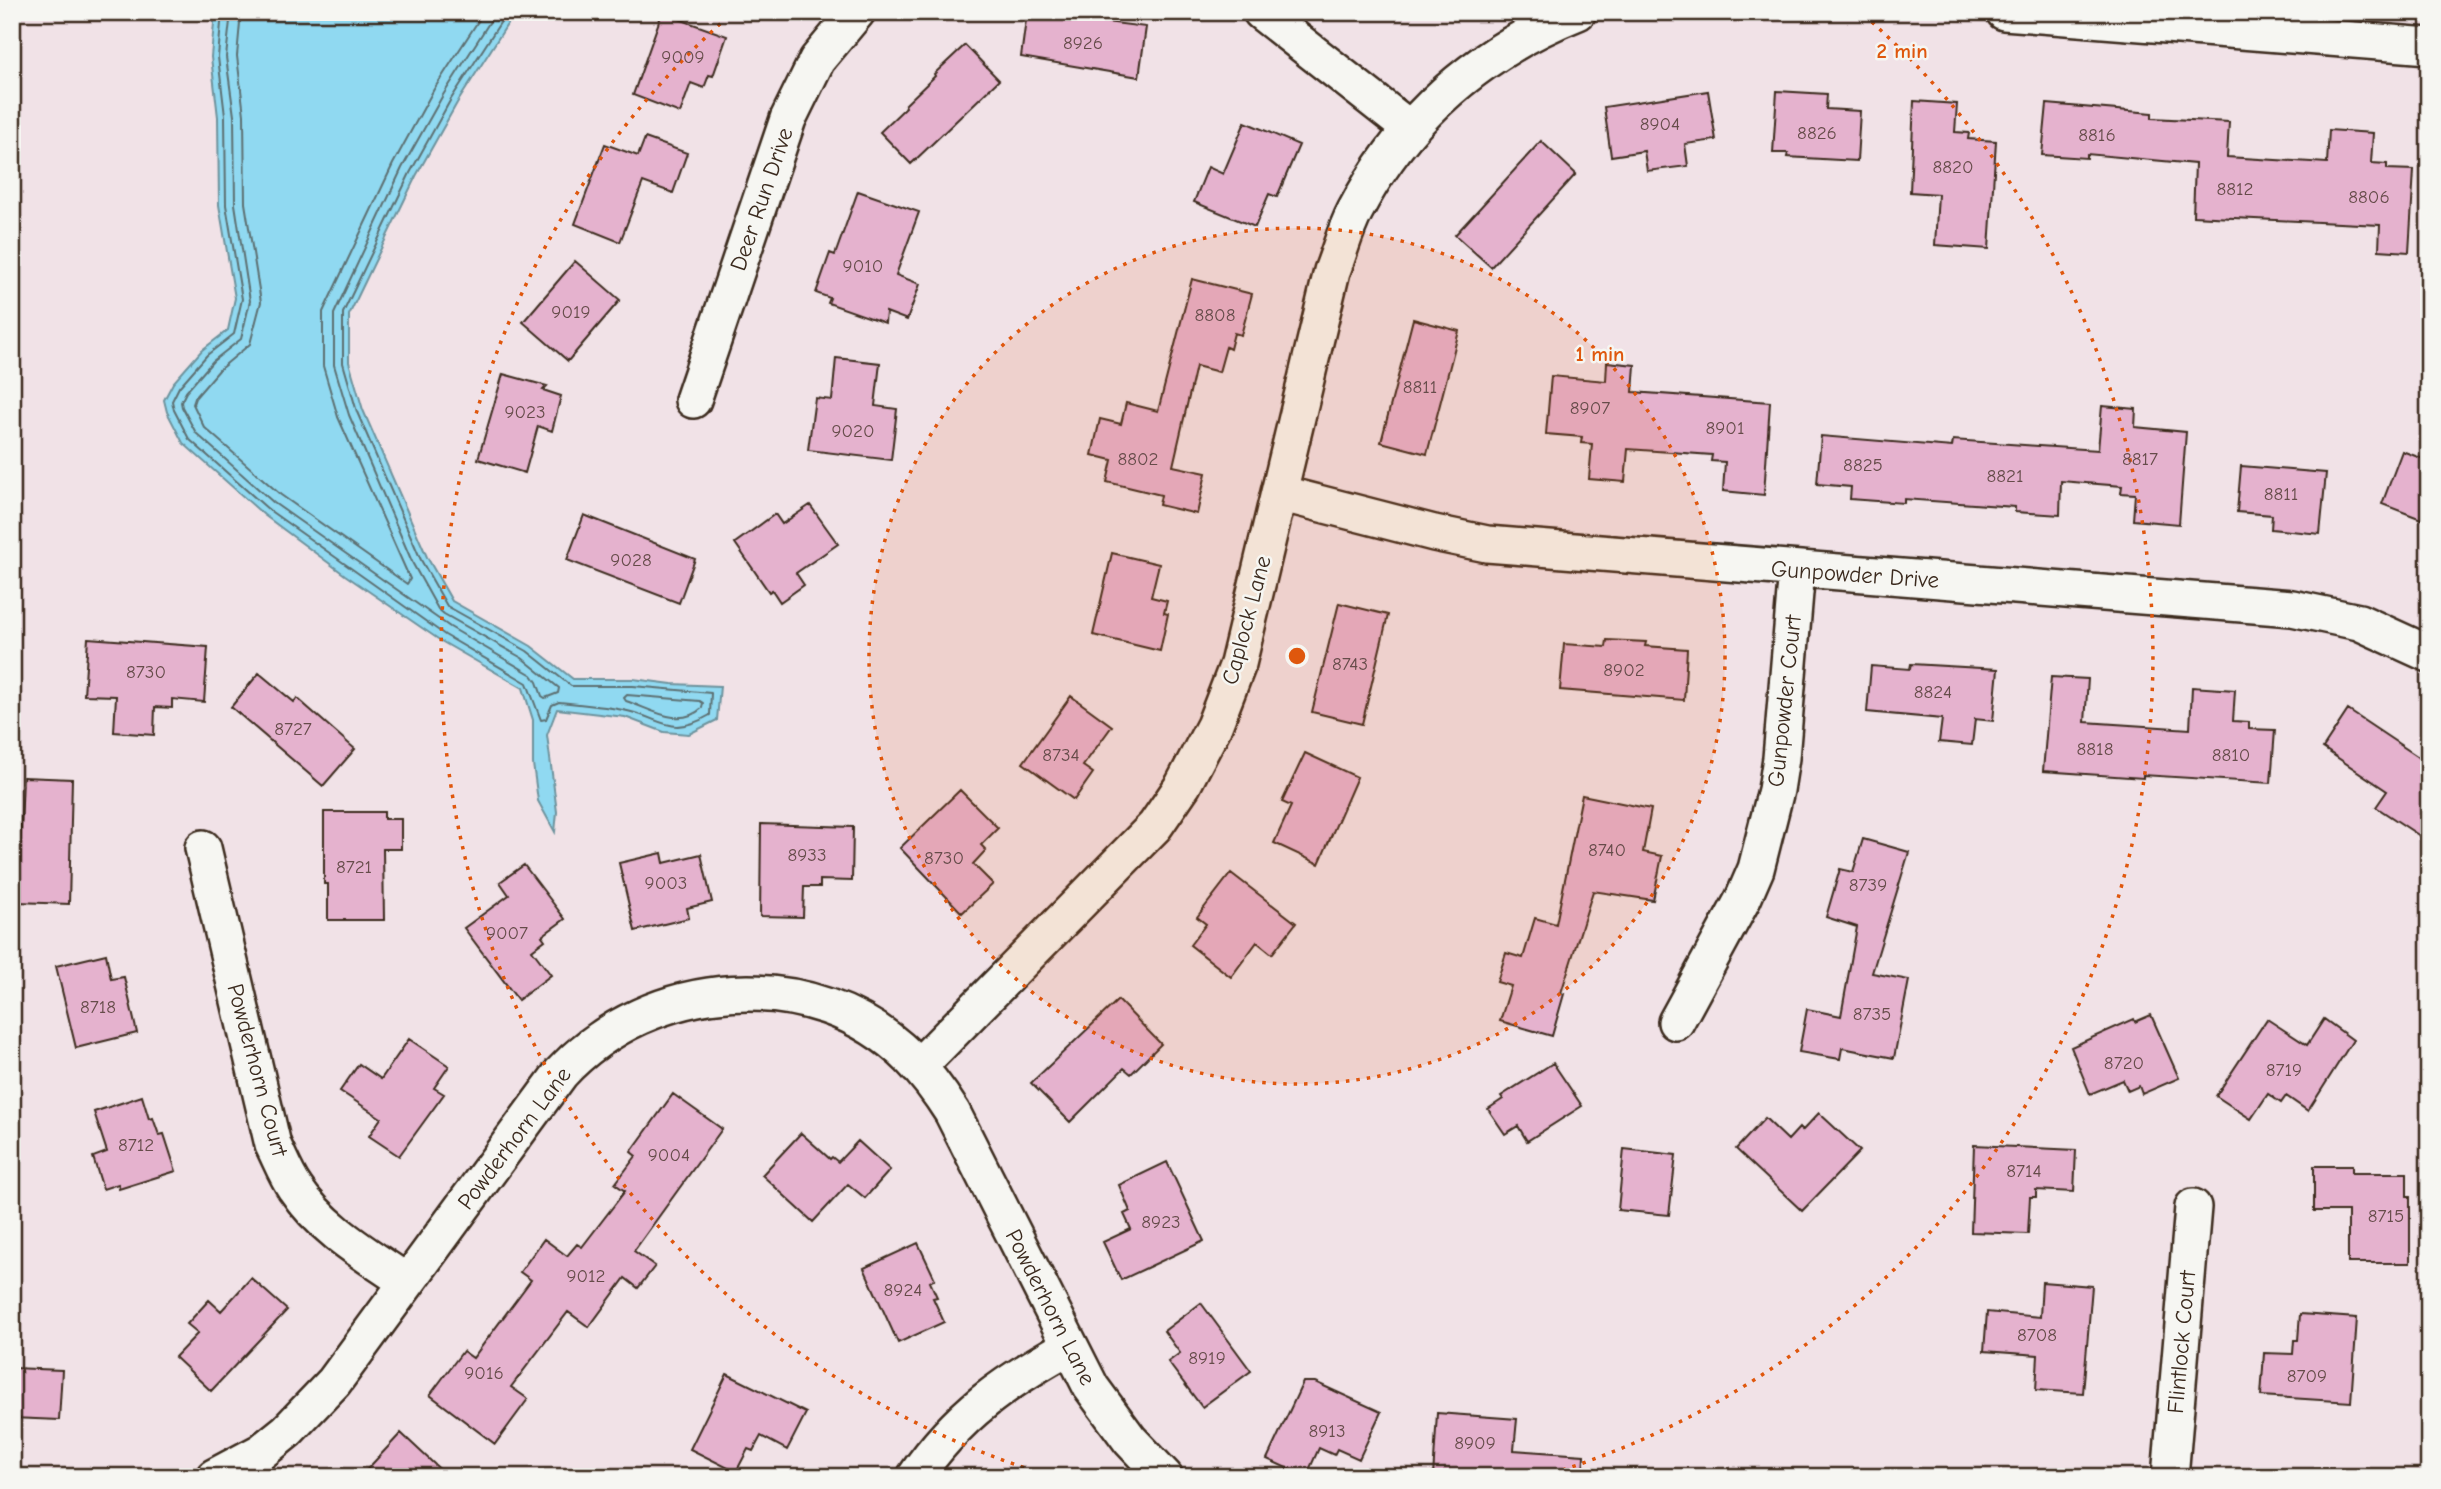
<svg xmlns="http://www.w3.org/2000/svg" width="2441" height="1489" viewBox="0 0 2441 1489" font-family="'Comic Neue',sans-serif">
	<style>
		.water { fill: #90d9f1; stroke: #6e939d; stroke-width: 2 }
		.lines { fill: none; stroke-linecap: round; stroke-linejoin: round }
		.shore { stroke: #5d7072; stroke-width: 2 }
		.building { fill: #e5b2ce; stroke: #3b2a1e; stroke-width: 2 }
		.street-casing { stroke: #3b2a1e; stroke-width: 40 }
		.street { stroke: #f6f6f2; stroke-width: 35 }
		.ring { fill: none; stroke: #df570d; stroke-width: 3.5; stroke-dasharray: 3.5 7 }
		.labels { text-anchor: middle; stroke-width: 5; stroke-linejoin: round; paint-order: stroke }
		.number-label { font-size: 19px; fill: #664c4a }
		.street-label { font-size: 23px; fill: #3b2a1e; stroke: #f6f6f2 }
		.centre { fill: #df570d; stroke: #f6f6f2; stroke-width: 3.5 }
		.ring-label { font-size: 21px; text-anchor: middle; font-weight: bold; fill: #df570d; stroke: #f6f6f2; stroke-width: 5; stroke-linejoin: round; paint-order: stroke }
	</style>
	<rect width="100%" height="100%" fill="#f1e2e7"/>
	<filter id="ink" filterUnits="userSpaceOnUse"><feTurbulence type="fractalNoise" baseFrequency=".0143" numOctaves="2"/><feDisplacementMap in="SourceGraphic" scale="14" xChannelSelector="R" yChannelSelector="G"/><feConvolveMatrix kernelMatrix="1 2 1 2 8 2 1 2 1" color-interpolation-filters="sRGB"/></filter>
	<g filter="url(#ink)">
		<!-- water -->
		<path class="water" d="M215 12H515L457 103 416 176 349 315V362L363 410 427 557 452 601 531 646 573 679H633L672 684 720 686 717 720 689 734 664 732 625 717 557 709 547 735 557 812 555 832 538 801 533 764V720L523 688 441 641 345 575 264 515 183 443 167 412 164 400 173 383 202 350 228 330 235 298 219 205 218 117 211 57Z"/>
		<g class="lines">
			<!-- shore -->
			<path class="shore" d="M222 12 218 57 225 116 226 205 242 299 234 334 207 355 179 387 172 401 174 410 189 439 269 510 445 635 527 683 541 720 546 719 552 705 559 702C580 704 602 706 623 710 662 717 669 739 710 715L711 693 633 686H571L527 651 447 606 421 560 357 412 343 363V313L410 173 451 99 507 12
				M231 12 226 57 234 116 235 204 250 301 241 339 213 361 186 392 181 402 182 407 196 433 274 503 450 627 532 675 537 682 542 696 545 698 558 693 559 688 522 658 444 614 438 609 413 564 349 415 334 365V314L402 168 443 95 496 12
				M241 12 237 56 244 115 245 203 261 302 250 344 220 369 195 398 193 404 204 427 281 495 407 584 410 579 338 417 323 366V312L393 164 434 89 484 12
				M627 695 700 701 703 703 702 708C679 729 651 709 626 701L624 698Z"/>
		</g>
		<!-- building -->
		<path class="building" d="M1027 12 1146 27 1139 77 1021 57Z
			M662 13 727 36 713 76 709 75 704 88 691 83 680 113 633 95Z
			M965 45 999 80 911 164 880 132 906 107 905 105 935 76 934 74Z
			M1708 91 1716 140 1685 144 1688 166 1647 171 1644 151 1611 156 1604 107Z
			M1777 91 1827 94 1826 109 1860 111 1857 161 1787 157 1788 153H1773Z
			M1914 101 1957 104 1955 132 1969 133 1968 139 1996 141 1989 249 1935 245 1938 194 1910 192Z
			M2047 104 2152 113V118L2229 122 2227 157 2327 163 2329 130 2373 133 2371 163 2387 164V169L2414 170 2409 252 2379 250 2380 225 2193 216 2195 164 2087 154V158L2042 155Z
			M1245 122 1299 145 1277 197 1269 194 1255 227 1194 202 1208 167 1223 174Z
			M645 138 687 153 673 193 643 182 620 242 575 224 605 144 638 156Z
			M1541 141 1576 174 1491 267 1455 235Z
			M858 191 919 212 896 275 920 284 907 320 886 312 885 323 828 303 830 298 816 293 830 253 835 255Z
			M575 261 620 300 568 361 523 322Z
			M1192 279 1252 294 1241 335 1234 333 1230 349 1226 347 1219 372 1196 366 1173 466 1206 473 1197 514 1159 505 1161 495 1107 482 1112 460 1092 455 1100 419 1121 424 1126 403 1158 411Z
			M1413 319 1459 331 1427 454 1381 442Z
			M836 358 880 363 875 406 897 409 891 460 808 450 815 398 832 400Z
			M1607 362 1635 365 1633 392 1770 402 1764 495 1723 491 1725 462 1711 461 1712 455 1628 449 1625 482 1589 479 1592 444 1581 443 1582 437 1546 434 1551 376 1606 381Z
			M503 374 547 386 543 390 561 396 552 431 538 426 525 473 478 459Z
			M2102 406 2136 409 2135 427 2186 432 2179 524 2133 520 2135 494 2121 493 2122 486 2061 481 2060 515 2015 512V507L1904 499V503L1850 499 1851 487 1817 484 1821 436 1952 447 1953 440 2098 450Z
			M2402 451 2429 461V522L2382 504Z
			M2241 466 2326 473 2320 534 2271 529 2272 515 2237 512Z
			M810 505 838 544 796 573 804 585 780 602 772 590 769 592 735 543 775 514 782 524Z
			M584 515 695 559 679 603 567 560Z
			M1112 553 1159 564 1151 597 1167 601 1164 613 1168 614 1160 651 1093 635Z
			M1339 603 1388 615 1362 724 1312 712Z
			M88 638 208 647 204 702 172 699V708L155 707 154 735 114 732 116 696 84 695Z
			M1607 640 1646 642 1645 646 1687 649 1684 700 1560 690 1564 644 1606 647Z
			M1911 664 1998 669 1993 721 1975 719 1972 745 1939 742 1942 719 1867 712 1871 666 1910 669Z
			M259 673 294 702 297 698 355 749 323 786 231 707Z
			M2051 677 2088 679 2085 722 2190 729 2192 687 2235 690 2233 721 2249 722V729L2275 730 2271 783 2143 775V778L2043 771Z
			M1071 696 1112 726 1083 766 1093 773 1074 800 1023 763Z
			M2348 710 2429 764V842L2376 807 2387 791 2323 748Z
			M1305 753 1357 777 1319 864 1274 843 1291 806 1282 802Z
			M23 777 72 779 69 904 18 902Z
			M960 790 998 828 981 845 986 850 973 864 993 884 962 913 900 848Z
			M1582 795 1651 809 1643 852 1662 856 1653 900 1593 891 1561 993 1564 994 1552 1036 1500 1021 1511 986 1497 982 1506 953 1523 958 1535 918 1556 924Z
			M324 812H384V819H401V849H383L384 920H328V884H324Z
			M761 824 853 827 852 881 820 880V887H804L803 917 760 916Z
			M1863 839 1909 852 1872 973 1909 980 1894 1058 1842 1048 1840 1059 1799 1052 1807 1009 1841 1016 1857 927 1826 917 1840 869 1853 872Z
			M662 853 664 863 701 854 712 902 687 908 689 918 635 931 619 863Z
			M524 865 565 919 542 936 545 940 532 950 551 975 518 1000 464 928 509 895 500 882Z
			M1231 873 1296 923 1272 954 1257 942 1231 977 1190 945 1206 924 1197 917Z
			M106 954 111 979 124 977 137 1033 76 1048 56 966Z
			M1118 1000 1161 1044 1131 1074 1124 1068 1070 1122 1031 1083Z
			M2151 1015 2179 1078 2142 1094 2139 1086 2128 1091 2123 1080 2090 1094 2071 1047 2134 1019 2135 1022Z
			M2267 1019 2307 1045 2324 1019 2353 1040 2308 1111 2286 1096 2281 1103 2268 1094 2251 1119 2216 1096Z
			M409 1039 449 1066 434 1088 444 1094 399 1156 369 1136 381 1118 340 1091 359 1064 381 1079Z
			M1553 1063 1582 1106 1527 1141 1518 1126 1505 1134 1488 1109 1503 1099 1501 1096Z
			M673 1094 722 1129 634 1251 655 1266 638 1288 625 1278 589 1327 568 1312 511 1387 528 1399 495 1444 430 1395 463 1351 473 1358 531 1280 520 1272 544 1239 567 1256 577 1244 582 1247 625 1191 615 1184 636 1156 631 1152Z
			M142 1096 149 1119 153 1118 159 1135 164 1134 176 1171 119 1189 118 1184 103 1189 93 1157 107 1152 94 1112Z
			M1819 1113 1860 1151 1802 1211 1736 1149 1765 1118 1788 1140 1799 1128 1802 1131Z
			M801 1133 830 1159 832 1157 838 1162 858 1141 890 1170 865 1198 848 1184 813 1222 762 1175Z
			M1974 1145 2076 1150 2074 1192 2036 1190V1197H2030L2028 1234 1971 1232Z
			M1624 1149 1676 1155 1669 1215 1618 1210Z
			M1167 1162 1204 1241 1121 1280 1103 1242 1131 1229 1124 1214 1130 1211 1119 1185Z
			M2314 1166H2352V1173H2407V1196H2410V1263H2348V1211H2314Z
			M918 1243 935 1279 930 1282 937 1297 933 1298 944 1322 898 1343 864 1268Z
			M251 1278 287 1310 211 1391 175 1357 198 1333 187 1324 209 1300 221 1311Z
			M2042 1282 2092 1286 2083 1393 2036 1390 2038 1355 1984 1351 1987 1312 2040 1317Z
			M1201 1303 1251 1371 1202 1407 1168 1362 1180 1353 1164 1331Z
			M2300 1314 2357 1318 2351 1402 2261 1396 2264 1353 2293 1354 2294 1340H2298Z
			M12 1368 62 1370 59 1420 12 1418Z
			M727 1374 806 1413 787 1450 761 1436 753 1451 748 1449 736 1472 690 1449Z
			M1303 1382H1315L1381 1412 1359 1459 1337 1449 1334 1455 1319 1448 1306 1477 1267 1459Z
			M1437 1413 1517 1419 1514 1450 1584 1455 1583 1477H1433Z
			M401 1433 448 1477H360Z"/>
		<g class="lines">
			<defs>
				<path id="street" d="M1261 12 1410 129
					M2004 12 2429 46
					M693 400 788 119 817 60 857 12
					M1279 493 1434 533 1487 544 2292 608 2359 622 2429 654
					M203 848 273 1145C280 1159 286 1175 295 1188 322 1229 367 1255 407 1282
					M1676 1022 1743 899 1756 869 1776 790 1781 758 1797 569
					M918 1067 1155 826 1183 785 1214 726 1238 664 1332 271C1340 251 1345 230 1355 211 1404 117 1480 51 1578 12
					M214 1477 261 1452 287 1431 334 1382 561 1073C650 977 813 962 910 1058 926 1074 940 1093 952 1112L1091 1387 1130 1440 1165 1477
					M915 1477C958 1414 1005 1382 1070 1346
					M2170 1477 2193 1207"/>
			</defs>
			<!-- street casing -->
			<use href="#street" class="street-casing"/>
			<!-- street -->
			<use href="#street" class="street"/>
		</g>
	</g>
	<!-- distance rings -->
	<circle cx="1297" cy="656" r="428" fill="#df570d" fill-opacity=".12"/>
	<g class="ring">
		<circle cx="1297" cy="656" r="428"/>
		<path d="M1054 1477A856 856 0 0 1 730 15M1864 15A856 856 0 0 1 1540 1477"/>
	</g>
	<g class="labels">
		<!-- number labels -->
		<g class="number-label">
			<text x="1083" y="49">8926</text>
			<text x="683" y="63">9009</text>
			<text x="1660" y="130">8904</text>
			<text x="1817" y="139">8826</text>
			<text x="2097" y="141">8816</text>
			<text x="1953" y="173">8820</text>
			<text x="2235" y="195">8812</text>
			<text x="2369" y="203">8806</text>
			<text x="863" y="272">9010</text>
			<text x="571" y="318">9019</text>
			<text x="1215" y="321">8808</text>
			<text x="1420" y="393">8811</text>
			<text x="1590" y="414">8907</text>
			<text x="525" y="418">9023</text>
			<text x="1725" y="434">8901</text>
			<text x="853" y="437">9020</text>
			<text x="1138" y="465">8802</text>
			<text x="2140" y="465">8817</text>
			<text x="1863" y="471">8825</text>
			<text x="2005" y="482">8821</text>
			<text x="2281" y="500">8811</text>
			<text x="631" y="566">9028</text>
			<text x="1350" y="670">8743</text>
			<text x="1624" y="676">8902</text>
			<text x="146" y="678">8730</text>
			<text x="1933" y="698">8824</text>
			<text x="293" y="735">8727</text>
			<text x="2095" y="755">8818</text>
			<text x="1061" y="761">8734</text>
			<text x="2231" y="761">8810</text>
			<text x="1607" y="856">8740</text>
			<text x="807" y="861">8933</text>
			<text x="944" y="864">8730</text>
			<text x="354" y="873">8721</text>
			<text x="666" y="889">9003</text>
			<text x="1868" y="891">8739</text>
			<text x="507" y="939">9007</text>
			<text x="98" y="1013">8718</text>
			<text x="1872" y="1020">8735</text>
			<text x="2124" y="1069">8720</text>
			<text x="2284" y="1076">8719</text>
			<text x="136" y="1151">8712</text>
			<text x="669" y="1161">9004</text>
			<text x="2024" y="1177">8714</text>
			<text x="2386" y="1222">8715</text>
			<text x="1161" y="1228">8923</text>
			<text x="586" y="1282">9012</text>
			<text x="903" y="1296">8924</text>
			<text x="2037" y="1341">8708</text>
			<text x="1207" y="1364">8919</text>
			<text x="484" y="1379">9016</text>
			<text x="2307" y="1382">8709</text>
			<text x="1327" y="1437">8913</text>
			<text x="1475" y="1449">8909</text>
		</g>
		<!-- street labels -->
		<g class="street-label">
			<text transform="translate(761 199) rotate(-71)" y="8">Deer Run Drive</text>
			<text transform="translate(1855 574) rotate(4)" y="8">Gunpowder Drive</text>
			<text transform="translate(1246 620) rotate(-75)" y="8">Caplock Lane</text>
			<text transform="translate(1784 701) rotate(-84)" y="8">Gunpowder Court</text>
			<text transform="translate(258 1070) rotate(75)" y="8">Powderhorn Court</text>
			<text transform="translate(514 1138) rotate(-53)" y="8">Powderhorn Lane</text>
			<text transform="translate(1051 1307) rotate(63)" y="8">Powderhorn Lane</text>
			<text transform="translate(2181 1342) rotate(-85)" y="8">Flintlock Court</text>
		</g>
	</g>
	<circle cx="1297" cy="656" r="10" class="centre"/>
	<g class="ring-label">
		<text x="1902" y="58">2 min</text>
		<text x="1600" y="361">1 min</text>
	</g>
	<!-- margin -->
	<rect width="2441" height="1489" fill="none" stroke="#f6f6f2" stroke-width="42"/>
	<rect x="21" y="21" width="2399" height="1447" fill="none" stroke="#3b2a1e" stroke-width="2.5" filter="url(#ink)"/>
</svg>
